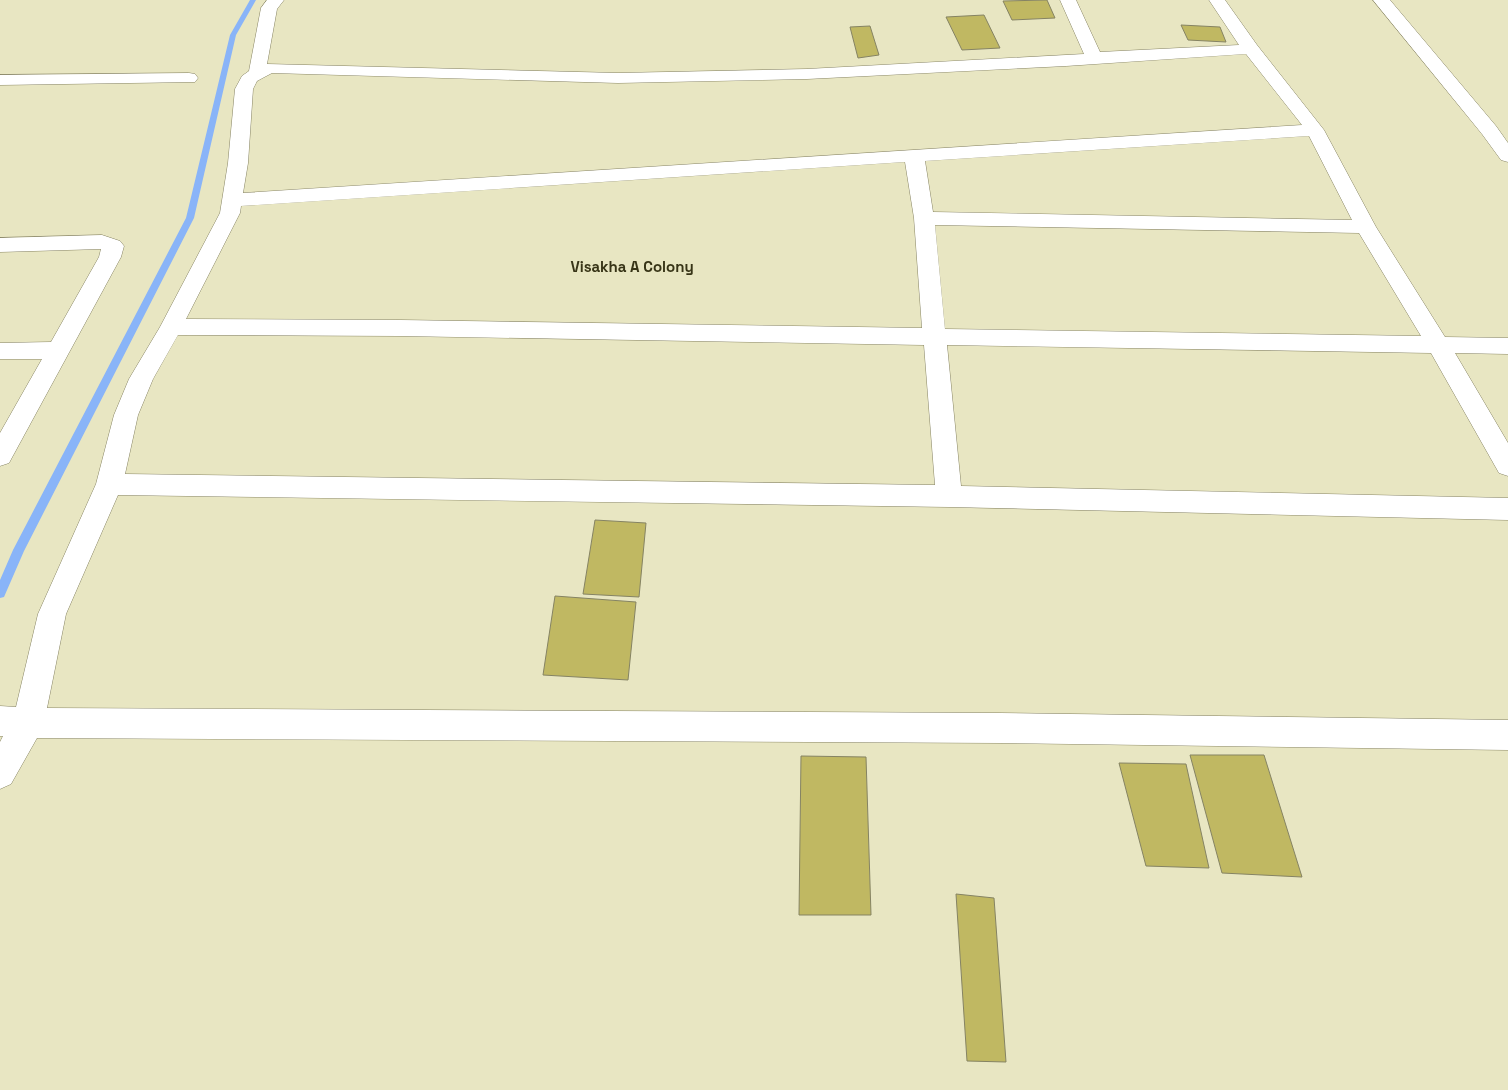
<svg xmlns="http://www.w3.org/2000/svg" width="1508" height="1090" viewBox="0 0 1508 1090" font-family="'Space Grotesk',sans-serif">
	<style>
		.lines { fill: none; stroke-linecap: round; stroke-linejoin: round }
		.stream { fill: #89b4f8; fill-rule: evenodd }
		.building { fill: #c0b862; stroke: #858363 }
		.minor-casing { stroke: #878464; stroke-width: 1 }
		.minor { fill: #fff; fill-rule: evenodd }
		.labels { text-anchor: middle; stroke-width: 5; stroke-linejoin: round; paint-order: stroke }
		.far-neighbourhood-label { font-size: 15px; font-weight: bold; fill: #383517; stroke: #e8e6c2 }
	</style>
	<rect width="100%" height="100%" fill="#e8e6c2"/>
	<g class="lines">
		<!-- stream -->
		<path class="stream" d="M250 0H256L236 35 194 218 24 551 4 597 0 598V580L13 550 186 218 230 35Z"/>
	</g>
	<!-- building -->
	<path class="building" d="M1047 0 1055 18 1012 20 1003 1Z
		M984 15 1000 48 962 50 946 17Z
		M1181 25 1220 27 1226 42 1188 40Z
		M870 26 879 55 858 58 850 27Z
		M595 520 646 523 639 597 583 594Z
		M555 596 636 602 628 680 543 675Z
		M1190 755H1264L1302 877 1222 873Z
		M801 756 866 757 871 915H799Z
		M1119 763 1186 764 1209 868 1146 866Z
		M956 894 994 898 1006 1062 967 1061Z"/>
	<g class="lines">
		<defs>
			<path id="minor" d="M267 0H284L277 9 267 64 618 73 807 69 1084 54 1060 0H1076L1100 52 1239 45 1209 0H1225L1257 45 1324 130 1376 227 1445 337 1508 338V354L1455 353 1508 443V476L1499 473 1431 353 947 345 961 486 1508 498V520L949 507 118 495 66 614 47 708 1000 713 1508 720V750L1000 743 37 738 11 784 0 789V742L3 736H0V706L16 707 38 614 96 484 114 415 129 379 160 327 220 213 228 163 235 89 242 76 249 71 261 8ZM1246 54 1302 125 243 193 248 163 253 89 257 81 272 73 618 83 807 79 1066 66ZM1309 136 1352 220 933 212 925 161ZM905 162 914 218 922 328 401 320 186 319 240 213 241 206ZM935 225 1359 233 1421 336 945 329ZM178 335 401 336 924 345 935 485 125 474 138 415 153 379Z
				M1373 0H1390L1496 126 1508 143V162L1501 160 1482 134Z
				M189 73 195 74 198 78 195 82 0 85V75Z
				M102 235 120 241 124 246 121 257 9 463 0 466V433L42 359H0V343L51 342 99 257 101 249 0 252V238Z"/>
		</defs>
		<!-- minor casing -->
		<use href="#minor" class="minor-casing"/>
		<!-- minor -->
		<use href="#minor" class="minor"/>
	</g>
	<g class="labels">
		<!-- far-neighbourhood labels -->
		<g class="far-neighbourhood-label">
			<text x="632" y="272">Visakha A Colony</text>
		</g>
	</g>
</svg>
